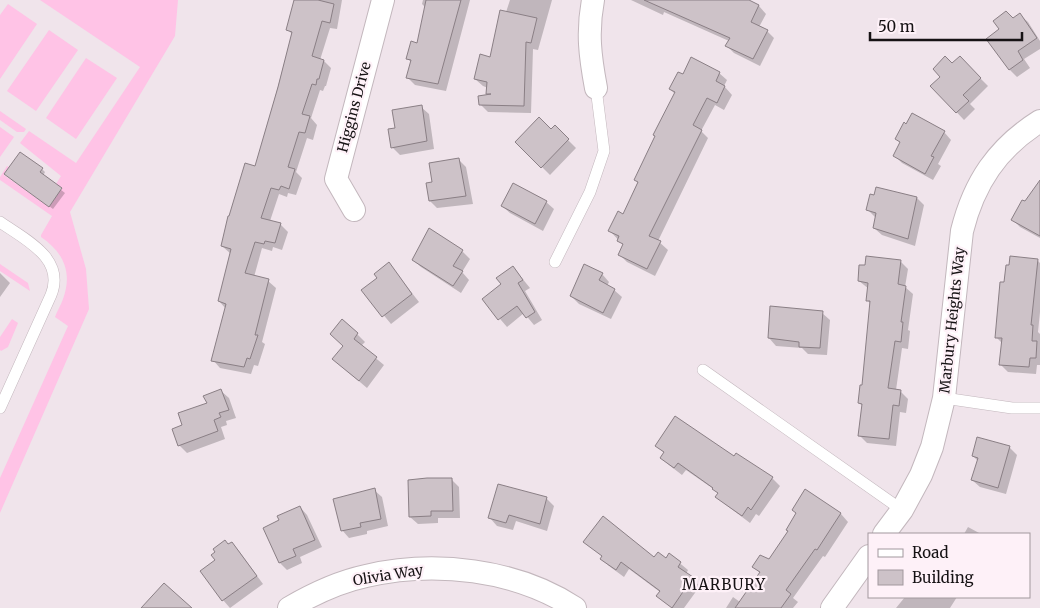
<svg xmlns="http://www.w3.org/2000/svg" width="1040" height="608" viewBox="0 0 1040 608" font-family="Merriweather,serif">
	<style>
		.grass { fill: #ffc3e6 }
		.shadow { fill: #0003 }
		.building { fill: #cdc2c8; stroke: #8a7f85 }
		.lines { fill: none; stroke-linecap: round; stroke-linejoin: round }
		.service-casing { stroke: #c3b7bd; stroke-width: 12 }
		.minor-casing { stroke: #c3b7bd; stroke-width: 24 }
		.service { stroke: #fff; stroke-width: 11 }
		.minor { stroke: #fff; stroke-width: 22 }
		.labels { text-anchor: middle; stroke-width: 4.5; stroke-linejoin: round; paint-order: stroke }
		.street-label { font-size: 14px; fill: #161214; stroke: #fef1f8 }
		.neighbourhood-label { font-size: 15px; letter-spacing: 1px; fill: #161214; stroke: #fef1f8 }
	</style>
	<rect width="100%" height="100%" fill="#f0e4eb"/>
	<!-- grass -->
	<path class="grass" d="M40 0H178L175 36 70 212 86 269 89 309 0 513V478L68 326 55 317C57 311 61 305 63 299 73 272 63 252 41 237V235L52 216 3 182 0 180V177L7 166 9 167 4 175 49 207 62 188 56 184 61 176 20 143 29 131 76 163 140 67Z
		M8 4 37 24 0 79V15Z
		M49 30 78 50 36 111 7 91Z
		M86 58 117 78 76 139 46 118Z
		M0 111 26 129 24 132H17L0 120Z
		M0 127 14 137 0 157Z
		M0 264 28 283 30 291 0 271Z
		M12 319 18 323 8 347 1 351 0 350V337Z"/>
	<!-- shadow -->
	<path class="shadow" d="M295 0H342L337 29 330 28 320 60 324 61 331 68 326 86H325L323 91 320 90 311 118 317 125 313 140 307 138 296 172 302 178 296 195 288 193 287 197 279 194 270 221 280 224 288 232 282 250 273 247 272 251 262 248 254 277 268 281 276 288 262 342 265 344 258 366 254 365 251 374 220 368 213 360 226 309 219 301 231 254 222 246 256 168 292 34 288 30Z
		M423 0H470L446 91 415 85 407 77 412 63 407 58 418 44 426 8 422 4Z
		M510 0H552L538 50 533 49 531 113 488 112 480 104 490 96 488 93V88L483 86 475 79 491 58Z
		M631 0H746L759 6 766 14 759 27 767 31 774 38 760 66 734 53 727 46 729 41 664 12 663 15Z
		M1020 15 1028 22 1040 41V49L1024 59 1030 68 1017 77 1010 70 988 39Z
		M960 58 988 86 970 104 975 109 964 120 932 86Z
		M719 73 727 80 724 86 732 95 724 110 715 105 701 131 708 138 658 241 668 250 655 276 627 262 620 255 624 246 610 231 624 215 675 94 670 89 683 76Z
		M421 107 429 114 434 149 400 155 392 147 396 129Z
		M555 127 576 148 550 175 517 142 551 131Z
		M944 132 951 140 938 164 941 166 933 180 902 163 894 155 901 143 896 139Z
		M459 160 466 167 473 204 437 208 430 201 433 183Z
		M42 169 45 172 43 176 65 193 53 209 5 174Z
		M1040 182V238L1020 227 1012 219Z
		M877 188 917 198 924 205 915 246 882 235 874 228 875 217 868 210 875 197Z
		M546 202 554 209 543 231 510 213 502 206Z
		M429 230 462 251 470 259 462 272 469 280 461 293 421 267 413 260Z
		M1037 260 1040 263V312L1038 332 1040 334V365H1037L1036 374 1008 372 1001 365 1003 344 997 338 1005 284Z
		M900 261 908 269 905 287 913 294 908 330 910 331 908 349 902 348 896 390 900 391 908 399 906 413 900 412 896 446 867 443 859 435 863 406 859 403 863 386 871 304 867 300 869 289 859 281Z
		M389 264 419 302 391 324 363 290 378 278Z
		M513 267 530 288 525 291 542 320 534 325 524 313 507 327 483 299 502 284Z
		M0 273 10 283 0 297Z
		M602 274 609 282 607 286 614 290 622 297 611 319 579 304 571 296Z
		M822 313 830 320 827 355 808 354 802 348 776 346 769 338Z
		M357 334 365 342 361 346 384 365 367 388 333 359Z
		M221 391 229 398 236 418 226 421 227 425 221 427 225 439 187 453 179 445 183 426Z
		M657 446 734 458 772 478 780 486 759 516 756 514 750 523 725 504 717 497 719 494 715 490 686 470 682 475 669 465 661 458 664 453Z
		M1009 447 1017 455 1006 494 980 487 972 480 978 461 973 456Z
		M452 480 459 487 460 518H438V523L418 524 410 517Z
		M499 485 547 499 554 506 547 531 516 521 513 530 497 526 490 518Z
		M374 490 382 497 388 526 367 531V534L349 538 342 530Z
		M806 491 841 514 848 522 825 557 823 556 793 598 798 602 793 608H726L733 597 740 602 760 573 753 567 770 561 790 532Z
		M300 507 307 515 322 547 300 557 302 563 287 570 280 563V521Z
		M968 527 981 534H964Z
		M585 542 654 559 666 560 670 555 688 570 686 574 700 586 684 608H672L658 596 660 592 629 569 624 577 609 566 601 559 603 557Z
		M232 543 239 551 263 584 230 608 223 600 217 561Z
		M905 597H957L950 608H896Z"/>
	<!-- building -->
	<path class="building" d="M294 0H318L334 4 330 23 322 21 312 56 324 60 319 79H317L316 85 312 84 302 114 310 116 305 133 299 132 288 167 295 169 289 189 281 186 279 190 271 188 261 218 281 223 275 243 265 241 264 244 255 242 245 273 269 279 255 335H258L250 359 247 358 244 367 211 361 226 304 218 301 231 249 221 246 228 216H229L245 163 255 166 278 87 292 32 286 30Z
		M426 0H461L438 84 406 78 411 60 406 59 411 41 417 43Z
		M644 0H749L759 5 751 22 768 30 753 59 725 46 730 38Z
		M500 10 537 18 531 43 526 42 524 106 479 105 478 96 491 94H486L487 82 474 79 480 54 490 57Z
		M1006 11 1013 18 1020 13 1037 38 1018 51 1023 60 1009 70 986 39 999 29 993 21Z
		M945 56 952 63 960 56 981 78 963 95 969 101 956 113 930 86 940 77 933 69Z
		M691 57 720 72 716 81 725 86 717 103 707 98 693 125 702 130 649 236 661 241 647 269 618 255 623 244 617 241 619 236 608 231 618 211 623 214 638 182 634 180 655 136 653 135 675 92 669 89 678 72 683 74Z
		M422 105 427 141 391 148 388 129 395 128 392 110Z
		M912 113 945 131 931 156 934 157 925 174 893 156 900 142 895 139 904 122 906 124Z
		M539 117 551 129 555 125 569 139 541 168 515 142Z
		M20 152 43 168 40 172 62 188 49 207 4 174Z
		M459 158 466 196 429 201 426 183 432 182 429 163Z
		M1040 180V236L1011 220 1022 200 1025 201Z
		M513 183 547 201 535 224 501 206Z
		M876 187 917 197 908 239 873 228 876 213 866 210 870 194 874 195Z
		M429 228 463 250 453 266 463 271 453 286 412 260Z
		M866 256 901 260 898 284 906 286 901 322H903L901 342 895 341 888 388 901 390 899 406 893 405 889 439 858 436 862 404 858 403 860 385H862L870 301H866L868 283 858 281 859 265H865Z
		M1010 256 1038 259 1031 325H1033L1032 341H1037L1036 358H1030L1029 367 999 365 1002 338H995L1000 282H1004L1006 265H1009Z
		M389 262 412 294 382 317 361 290 377 278 374 274Z
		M584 264 603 273 599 280 615 289 603 313 570 296Z
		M513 266 523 280 518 283 535 312 526 318 517 306 498 320 482 299 501 284 496 278Z
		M770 306 823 311 820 348 799 347V342L768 338Z
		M342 319 358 333 354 339 377 357 359 381 332 359 343 346 330 334Z
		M221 389 229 410 219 413 221 417 214 420 218 431 178 446 172 429 182 425 178 413 207 403 203 396Z
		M675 416 734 456 736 453 773 477 751 510 748 507 742 516 715 497 718 493 712 489 713 488 678 463 674 468 660 458 664 452 655 446Z
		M977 437 1010 446 998 488 971 480 978 458 972 456Z
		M427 478H452L453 511H431V516L409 517 408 480Z
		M498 484 547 497 540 524 509 515 506 523 488 518Z
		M375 488 381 519 360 523 361 527 341 531 333 499Z
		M805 489 841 513 817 550 815 549 786 590 791 594 781 608H735L760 572 752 567 760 555 769 559 788 531 786 530 796 513 792 510Z
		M300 506 315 540 293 549 296 556 279 563 263 528 279 520 277 516Z
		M603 516 654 557 658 552 666 558 669 553 681 562 678 567 693 577 672 608 656 596 660 591 621 562 616 570 600 559 602 556 583 542Z
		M225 540 228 544 232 542 257 576 222 601 200 571 215 560 211 555 215 552 213 549Z
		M164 583 192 608H141Z"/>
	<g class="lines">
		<defs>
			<path id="service" d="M0 222C24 239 66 258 51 295L0 408
				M555 262 590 192 604 151 596 88
				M703 370 902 510
				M944 398 1012 408H1040"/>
			<path id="minor" d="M593 0C587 32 590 56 596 88
				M354 210 336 179 383 0
				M884 534 902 510 921 475 932 447 944 398 962 231C974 183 997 148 1040 121
				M289 608C313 594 338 582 366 576 434 560 516 569 575 608
				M832 608 869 556"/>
		</defs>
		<!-- service casing -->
		<use href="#service" class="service-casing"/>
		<!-- minor casing -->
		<use href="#minor" class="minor-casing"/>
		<!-- service -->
		<use href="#service" class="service"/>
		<!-- minor -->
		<use href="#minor" class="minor"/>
	</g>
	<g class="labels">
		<!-- street labels -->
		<g class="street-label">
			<text transform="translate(354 107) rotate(-75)" y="5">Higgins Drive</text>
			<text transform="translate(952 320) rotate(-84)" y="5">Marbury Heights Way</text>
			<text transform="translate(388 575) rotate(-9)" y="5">Olivia Way</text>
		</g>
		<!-- neighbourhood labels -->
		<g class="neighbourhood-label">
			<text x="724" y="590">MARBURY</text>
		</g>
	</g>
	<!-- legend -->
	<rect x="868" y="533" width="162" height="65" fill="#fef1f8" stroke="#a1989d"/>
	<rect x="878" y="549" width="25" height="8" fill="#ffffff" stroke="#a1989d"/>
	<text x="912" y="558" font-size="15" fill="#161214">Road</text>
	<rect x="878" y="570" width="25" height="15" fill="#cdc2c8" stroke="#a1989d"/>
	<text x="912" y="583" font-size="15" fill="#161214">Building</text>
	<!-- scale -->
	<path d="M870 32v8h152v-8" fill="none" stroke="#161214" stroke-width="2.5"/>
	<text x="878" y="32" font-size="15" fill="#161214" stroke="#fef1f8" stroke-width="4" paint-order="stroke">50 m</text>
</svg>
